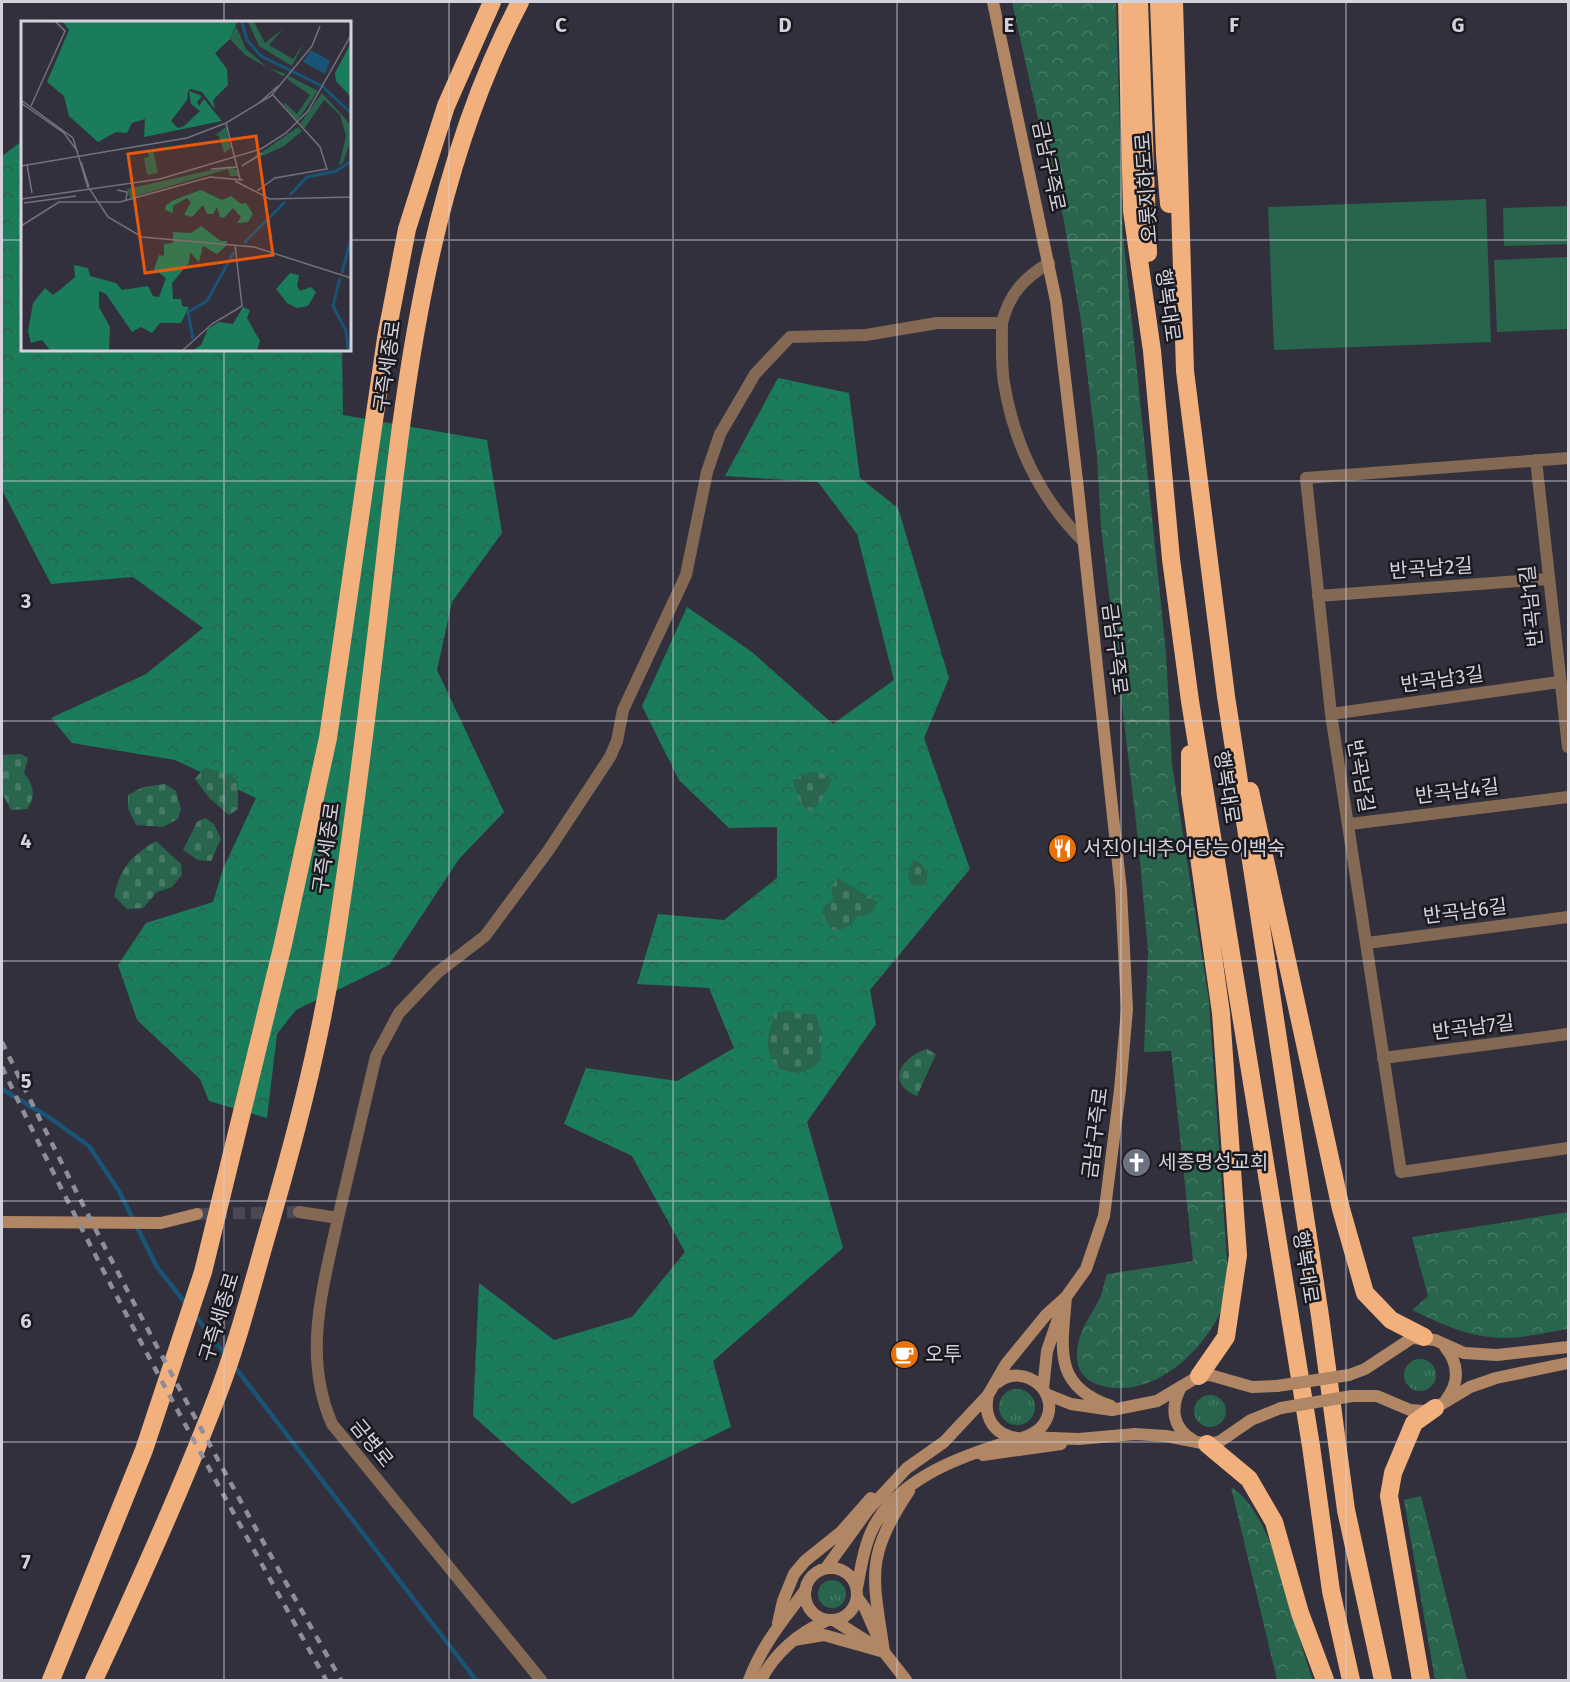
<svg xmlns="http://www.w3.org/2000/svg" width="1570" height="1682" viewBox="0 0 1570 1682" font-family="'Fira Sans','Noto Sans KR',sans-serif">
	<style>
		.grass { fill: url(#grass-tufts) }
		.forest { fill: url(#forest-crowns) }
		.cemetery { fill: url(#cemetery-stones) }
		.park { fill: url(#park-crowns) }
		.pitch { fill: #28654c }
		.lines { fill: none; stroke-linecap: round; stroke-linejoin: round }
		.stream { stroke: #195376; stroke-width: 4.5 }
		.secondary-tunnel { stroke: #4b4855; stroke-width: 12; stroke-dasharray: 12 6; stroke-linecap: butt }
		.street { stroke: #836854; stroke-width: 12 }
		.secondary { stroke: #b08665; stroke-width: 12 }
		.highway { stroke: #f2b07d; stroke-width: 18 }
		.rail { stroke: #8f8e98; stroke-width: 4.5; stroke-dasharray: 8 8; stroke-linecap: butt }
		.secondary-bridge { stroke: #b08665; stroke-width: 12 }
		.grid { fill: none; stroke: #d4d3db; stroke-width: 1.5; stroke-opacity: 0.55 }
		.labels { text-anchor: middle; stroke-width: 5; stroke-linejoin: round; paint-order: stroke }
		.street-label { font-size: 20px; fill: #d4d3db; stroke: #1a191f }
		.poi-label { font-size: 20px; fill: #d4d3db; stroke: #1a191f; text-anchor: start }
		.inset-river { fill: none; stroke: #195376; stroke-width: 3 }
		.inset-road { fill: none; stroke: #73717c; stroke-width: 1.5 }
		.view { fill: #e8590c; fill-opacity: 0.15; stroke: #e8590c; stroke-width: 3 }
		.inset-edge { fill: none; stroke: #d4d3db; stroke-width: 3 }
		.grid-label { font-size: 20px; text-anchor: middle; font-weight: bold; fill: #d4d3db; stroke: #1a191f; stroke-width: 5; stroke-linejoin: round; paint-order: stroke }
	</style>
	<defs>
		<pattern id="grass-tufts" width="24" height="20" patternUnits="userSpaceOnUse" patternTransform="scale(1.5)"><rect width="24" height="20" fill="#28654c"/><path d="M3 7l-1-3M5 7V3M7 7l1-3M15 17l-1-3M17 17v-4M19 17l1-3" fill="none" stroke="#467a65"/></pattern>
		<pattern id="forest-crowns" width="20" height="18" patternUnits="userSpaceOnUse" patternTransform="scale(1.5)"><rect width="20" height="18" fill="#1a7c5a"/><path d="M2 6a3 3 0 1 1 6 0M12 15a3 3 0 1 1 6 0" fill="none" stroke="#2b614f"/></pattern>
		<pattern id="cemetery-stones" width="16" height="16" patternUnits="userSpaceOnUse" patternTransform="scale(1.5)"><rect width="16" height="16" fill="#28654c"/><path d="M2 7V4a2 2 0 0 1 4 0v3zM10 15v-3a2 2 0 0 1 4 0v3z" fill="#467a65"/></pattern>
		<pattern id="park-crowns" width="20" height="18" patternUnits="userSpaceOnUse" patternTransform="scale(1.5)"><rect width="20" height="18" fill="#28654c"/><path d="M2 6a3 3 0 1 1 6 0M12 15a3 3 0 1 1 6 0" fill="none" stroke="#467a65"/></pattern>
	</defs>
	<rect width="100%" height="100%" fill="#33303d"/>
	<!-- grass -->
	<path class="grass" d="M1404 1375a16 16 0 1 1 32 0a16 16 0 1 1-32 0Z
		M999 1407a18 18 0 1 1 36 0a18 18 0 1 1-36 0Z
		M1194 1411a16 16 0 1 1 32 0a16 16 0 1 1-32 0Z
		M818 1594a14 14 0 1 1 28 0a14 14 0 1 1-28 0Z"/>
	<!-- forest -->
	<path class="forest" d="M22 141V350H342L343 415 487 440 502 533 452 602 437 670 504 812 459 859 389 965 296 1010 277 1034 267 1118 209 1101 200 1079 137 1020 118 965 146 923 213 902 223 869 256 798 175 760 72 743 51 718 146 674 203 628 133 577 51 584 2 490V156Z
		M778 378 849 393 860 478 898 508 949 678 924 738 970 869 870 990 876 1024 807 1122 843 1248 713 1361 731 1427 572 1504 473 1416 479 1283 554 1340 632 1317 685 1252 632 1156 564 1124 586 1068 677 1081 734 1048 709 988 637 984 658 914 724 920 777 878V827L729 828 679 780 642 706 687 607 752 652 833 724 894 680 857 534 818 482 725 476Z"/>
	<!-- cemetery -->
	<path class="cemetery" d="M21 754 28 758 24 773C34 785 36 796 27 809L11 810 2 793V755Z
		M205 767 232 776 238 782V809L229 815 210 799 195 779Z
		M812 772 821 773 832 779 821 801 811 811 806 810 799 800 793 781 802 775Z
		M165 784 176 791 181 809 178 819 163 827 136 825 128 808V795L143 787Z
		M205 818 214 824 221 839 211 861 198 860 183 850 197 822Z
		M156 841 181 864 182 875 172 887 157 892 143 908 127 909 114 896C121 867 131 856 156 841Z
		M912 860 918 861 928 872 927 881 921 886 912 885 908 877Z
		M838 878 878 902 872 912 864 916 858 915C852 926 845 930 832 930L822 915 824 905 833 902 832 887Z
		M786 1010 799 1014H816L822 1037 820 1061C801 1080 771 1076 768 1046 767 1036 771 1024 775 1014Z
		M927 1049 936 1054 917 1096C885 1083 901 1057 927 1049Z"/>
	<!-- park -->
	<path class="park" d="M1012 2H1116L1123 235 1166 653 1172 764 1209 1001 1228 1275C1226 1290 1224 1305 1217 1319 1195 1360 1146 1400 1099 1385 1087 1381 1078 1373 1077 1359 1076 1335 1088 1320 1099 1300 1103 1292 1104 1282 1107 1274L1193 1261 1171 1051 1144 1052 1148 951 1138 839 1101 527 1097 456 1081 321 1063 216 1048 163Z
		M1568 1212V1329C1548 1332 1525 1338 1504 1338 1471 1338 1441 1324 1412 1310L1428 1296 1412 1237Z
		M1231 1487C1277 1515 1293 1629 1313 1680H1277Z
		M1421 1496 1467 1680H1435L1404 1500Z"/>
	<!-- pitch -->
	<path class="pitch" d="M1486 199 1491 342 1274 350 1268 207Z
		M1568 206V244L1504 246 1503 208Z
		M1568 257V329L1497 332 1494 260Z"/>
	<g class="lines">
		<!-- stream -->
		<path class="stream" d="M2 1089 50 1118 89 1146 119 1191 157 1267 187 1305
			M194 1314 227 1357
			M234 1366 476 1680"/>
		<!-- secondary-tunnel -->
		<path class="secondary-tunnel" d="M197 1214 299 1212"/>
		<!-- street -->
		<path class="street" d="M1002 323C1009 294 1024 278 1049 263
			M1568 458 1306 478 1331 714 1401 1172 1568 1148
			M1536 460 1568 747
			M1318 596 1547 579
			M1331 714 1559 682
			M1350 824 1568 797
			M1367 943 1568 917
			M1383 1058 1568 1034
			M299 1212 338 1218C323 1288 302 1355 332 1424L541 1680
			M338 1218 376 1056 399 1013 437 973 485 936 548 851 610 757 617 741 623 710 686 575 707 472 720 434 755 374 790 337 866 335 937 323H1002C1002 343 1001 364 1004 383 1014 443 1040 498 1083 541"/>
		<!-- secondary -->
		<path class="secondary" d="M2 1222 161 1223 197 1214
			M1066 1297C1062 1348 1052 1386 1111 1406
			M1445 1347C1459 1364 1460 1382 1446 1400
			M1349 1375 1365 1369 1412 1338 1435 1340 1464 1353 1497 1355 1568 1347
			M1181 1387C1170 1407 1172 1428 1193 1440
			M1043 1389 1047 1351 1060 1313
			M1046 1394 1071 1404 1112 1410 1157 1401 1199 1376 1210 1375 1252 1387 1277 1386
			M988 1395C983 1417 994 1435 1017 1438
			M1352 1396H1377L1410 1410 1423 1411 1435 1408 1470 1387 1496 1378 1568 1363
			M1025 1437 1079 1439 1135 1434 1166 1436 1207 1444 1219 1442 1251 1420 1281 1408
			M983 1455 1061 1444
			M805 1594a26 26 0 1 1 52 0a26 26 0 1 1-52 0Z
			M826 1568 868 1510 907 1468 944 1442 988 1395 1006 1364 1046 1315 1066 1297 1086 1269 1104 1216 1120 1090 1127 1009 1121 891 1078 489 1056 301 993 2
			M857 1588C861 1568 864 1545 874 1526 899 1481 951 1460 998 1445 1013 1440 1033 1438 1043 1425 1065 1395 1024 1360 997 1383
			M857 1597 865 1608 884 1652 906 1680
			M835 1621 870 1643
			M778 1623 783 1601 794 1574 805 1561 841 1532 871 1498
			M794 1640 824 1635 884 1652
			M884 1652C873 1576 864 1559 909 1491
			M749 1680C763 1643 783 1621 806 1589
			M761 1680C774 1654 799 1632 826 1621"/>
		<!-- highway -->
		<path class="highway" d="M1127 2 1132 211 1152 351 1171 559 1190 701 1311 1446 1331 1591 1351 1680
			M1139 2 1148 253
			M1159 2 1165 155 1169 204
			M1174 2 1185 371 1226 696 1320 1316 1346 1510 1383 1680
			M1190 754V793L1221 1013 1238 1255 1226 1337 1199 1376
			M1250 791 1341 1209 1365 1293 1391 1320 1424 1337
			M1207 1444 1249 1479 1274 1522 1300 1613 1325 1680
			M51 1680 144 1450 203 1272 283 944 328 738 386 338 407 229 446 106 492 2
			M94 1680C137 1588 179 1495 216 1399 236 1348 250 1294 265 1241 293 1145 319 1049 334 951 353 830 368 708 382 586 404 389 426 180 520 2
			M1421 1680 1389 1496 1393 1473 1414 1423 1435 1408"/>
		<!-- rail -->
		<path class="rail" d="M2 1042C107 1259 222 1471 341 1680
			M2 1067C101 1276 214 1478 326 1680"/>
		<!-- secondary-bridge -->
		<path class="secondary-bridge" d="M1277 1386 1349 1375
			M1281 1408 1352 1396"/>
	</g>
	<!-- grid -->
	<path class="grid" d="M224 2V22M449 2V1680M673 2V1680M897 2V1680M1121 2V1680M1346 2V1680M2 240H22M350 240H1568M224 350V1680M2 481H1568M2 721H1568M2 961H1568M2 1201H1568M2 1442H1568"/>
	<!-- icons -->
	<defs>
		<symbol id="restaurant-disc" viewBox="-11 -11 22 22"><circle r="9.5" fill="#e8710a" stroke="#1a191f"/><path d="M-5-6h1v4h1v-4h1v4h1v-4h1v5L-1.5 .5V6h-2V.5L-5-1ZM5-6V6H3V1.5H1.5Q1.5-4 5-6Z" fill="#fff"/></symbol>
		<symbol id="church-disc" viewBox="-11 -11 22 22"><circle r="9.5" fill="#6b7280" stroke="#1a191f"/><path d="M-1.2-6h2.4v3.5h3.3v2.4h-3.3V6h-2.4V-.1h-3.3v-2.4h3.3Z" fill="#fff"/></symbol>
		<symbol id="cafe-disc" viewBox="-11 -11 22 22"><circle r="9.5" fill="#e8710a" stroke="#1a191f"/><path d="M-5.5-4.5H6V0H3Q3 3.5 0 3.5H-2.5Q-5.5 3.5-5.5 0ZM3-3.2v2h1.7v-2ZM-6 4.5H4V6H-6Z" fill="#fff"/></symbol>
	</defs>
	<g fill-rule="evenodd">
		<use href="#restaurant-disc" x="1046" y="832" width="33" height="33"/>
		<use href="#church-disc" x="1120" y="1146" width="33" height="33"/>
		<use href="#cafe-disc" x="888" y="1338" width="33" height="33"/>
	</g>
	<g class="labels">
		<!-- street labels -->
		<g class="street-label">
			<text transform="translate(1049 166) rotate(78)" y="7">금남구즉로</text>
			<text transform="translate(1146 188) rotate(-94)" y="7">오롯지하도로</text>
			<text transform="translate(1168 305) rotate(82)" y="7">행복대로</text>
			<text transform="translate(387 366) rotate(-82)" y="7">구즉세종로</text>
			<text transform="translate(1431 568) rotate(-4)" y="7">반곡남2길</text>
			<text transform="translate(1531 606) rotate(-96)" y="7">반곡남1길</text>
			<text transform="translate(1115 649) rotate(83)" y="7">금남구즉로</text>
			<text transform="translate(1442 679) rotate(-8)" y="7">반곡남3길</text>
			<text transform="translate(1361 776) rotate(80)" y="7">반곡남길</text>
			<text transform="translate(1227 787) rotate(81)" y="7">행복대로</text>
			<text transform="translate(1457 791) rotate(-7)" y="7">반곡남4길</text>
			<text transform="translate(326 848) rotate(-82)" y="7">구즉세종로</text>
			<text transform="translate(1465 911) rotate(-7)" y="7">반곡남6길</text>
			<text transform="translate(1473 1027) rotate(-7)" y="7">반곡남7길</text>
			<text transform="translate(1095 1133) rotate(-83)" y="7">금남구즉로</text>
			<text transform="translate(1306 1267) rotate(81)" y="7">행복대로</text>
			<text transform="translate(219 1317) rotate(-73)" y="7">구즉세종로</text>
			<text transform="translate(372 1443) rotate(51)" y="7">금병로</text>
		</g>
		<!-- poi labels -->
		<g class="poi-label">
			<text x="1083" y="855">서진이네추어탕능이백숙</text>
			<text x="1158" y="1169">세종명성교회</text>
			<text x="925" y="1361">오투</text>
		</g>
	</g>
	<!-- overview -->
	<g transform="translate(21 21)">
		<rect width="330" height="330" fill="#33303d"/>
		<path d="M42 1H216L209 18 194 32 206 48 207 64 192 79 194 88 181 71 170 68 167 70 166 79 150 100 157 107 163 105 179 90 170 83 168 70 181 75 176 81 178 85 183 78 201 100 123 116 124 98 111 102 106 112 95 111 77 121 48 95 43 75 26 61 48 9ZM330 22V76L315 60 314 52ZM180 169 201 179 210 175 220 183 225 182 232 193 227 201 216 202 220 196 212 187 203 197 199 196 196 186 192 193H186L182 184 171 196 163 194 170 181 166 177 152 185V192L144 189 145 184 153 179ZM180 205 200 220H206L205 225 196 233 182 225 178 241 169 231 168 242 151 262 152 278H160L161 285 168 286 160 302H139L131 312 120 306 111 311 85 273 78 270V286L89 306 88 329H29L21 319 10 322 7 310 12 282 24 267 32 274 40 268 54 256 53 244 67 247 69 255 95 262 101 269 127 265 132 275 138 276 145 257 133 248 138 234 143 235V223L152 222V211L170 212ZM269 252 278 254 276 265 279 270 290 266 295 271 287 285 276 287 266 282 255 268ZM222 286 229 289 226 297 239 320 236 329H172L180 324 187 308 198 301 212 303Z" fill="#1a7c5a"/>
		<path d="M227 1H233L244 22 262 8 248 24 272 38 283 22 271 45 238 25ZM215 5 225 28 247 47 265 53 262 55 224 34 209 18ZM268 55 297 70 276 100 262 83 264 82 276 93 289 74 266 58ZM301 72 328 102V124L322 142 318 144 325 115 319 94 303 79 283 108 279 103ZM205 106 210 127 203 132 198 115 194 114ZM277 106 281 110 263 125 224 143ZM208 145 217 150V155H209L207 148 109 177 106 168Z" fill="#28654c"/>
		<path d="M132 129 137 152 126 154 123 137 128 136 127 130Z" fill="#28654c"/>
		<path d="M290 29 309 40 304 53 282 41Z" fill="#195376"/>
		<path class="inset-river" d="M221 1 226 19 240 35 301 65 330 92M269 174 286 156 315 150 329 141M223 222 264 181M321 252 330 218M319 257 312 285 325 310 327 329M172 318 167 291 186 280 213 231"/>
		<path class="inset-road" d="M257 65 238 82 250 75 291 25 299 5M0 79 52 117 67 167M0 82 43 112 57 131M10 85 44 10 35 1M205 102 219 158M60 141 68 166M6 144 11 172M0 145 166 117 205 102 238 82M221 145 241 132M190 148 216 146M214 160 249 178 330 176M68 167 87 196 121 216 233 226 330 257M96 169 106 171 105 179M236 170 254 157 306 148 299 126 251 73M0 178 139 158 240 128 265 112 287 90 330 14M3 182 55 175M0 205 38 181H99L189 156 222 159M162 329 191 303 221 285 214 224"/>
		<path class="view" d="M235 115 252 234 124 252 107 133Z"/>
		<rect width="330" height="330" class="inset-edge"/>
	</g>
	<g class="grid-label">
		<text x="561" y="32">C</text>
		<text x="785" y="32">D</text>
		<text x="1009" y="32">E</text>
		<text x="1234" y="32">F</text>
		<text x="1458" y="32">G</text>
		<text x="26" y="608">3</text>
		<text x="26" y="848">4</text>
		<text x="26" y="1088">5</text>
		<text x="26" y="1328">6</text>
		<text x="26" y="1569">7</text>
	</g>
	<!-- border -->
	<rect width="1570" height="1682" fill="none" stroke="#d4d3db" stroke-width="6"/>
</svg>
